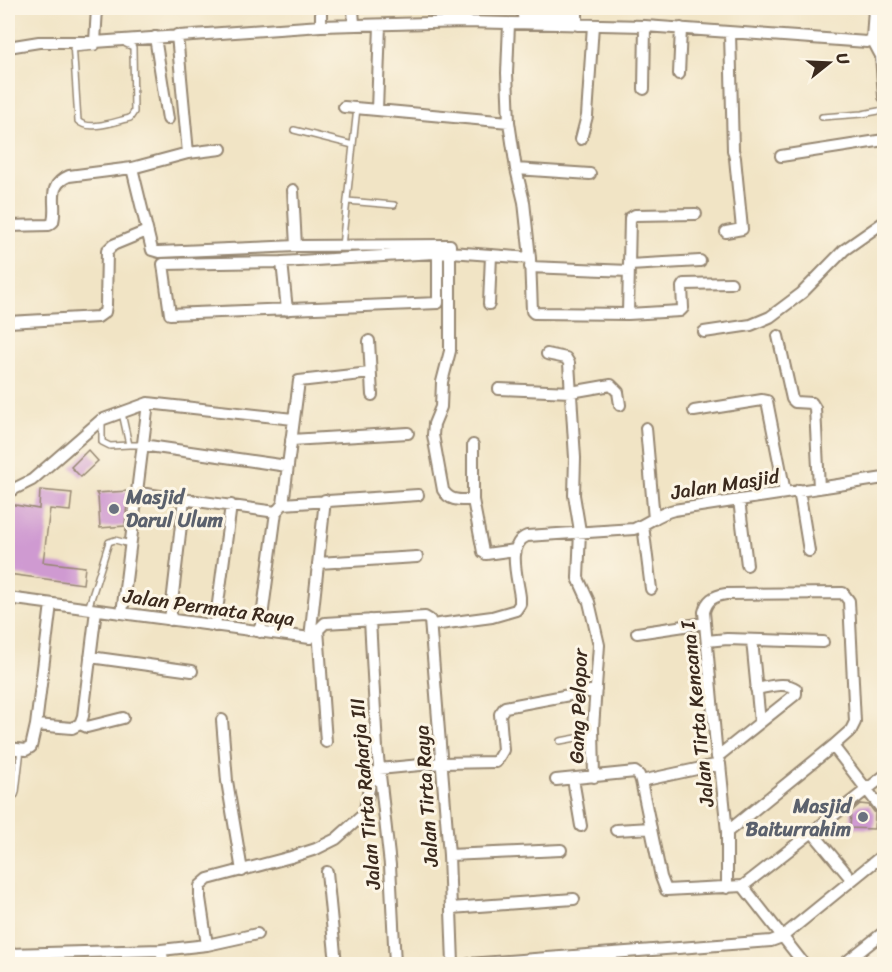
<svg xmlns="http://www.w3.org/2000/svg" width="892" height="972" viewBox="0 0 892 972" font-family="Sriracha,sans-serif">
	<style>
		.building { fill: #cf9ad1 }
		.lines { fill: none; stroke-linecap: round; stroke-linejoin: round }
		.service-casing { stroke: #968772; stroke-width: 8 }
		.minor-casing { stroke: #968772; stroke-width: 14 }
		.service { stroke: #fff; stroke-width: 5 }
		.minor { stroke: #fff; stroke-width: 10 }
		.worship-dot { fill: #6b7280; stroke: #fcf5e5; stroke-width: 2 }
		.labels { text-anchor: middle; stroke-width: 6; stroke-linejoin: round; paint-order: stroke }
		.street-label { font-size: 20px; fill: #3b2a1e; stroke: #fcf5e5 }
		.worship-label { font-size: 20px; font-weight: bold; fill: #5b616d; stroke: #fcf5e5; text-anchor: start }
	</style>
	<rect width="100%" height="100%" fill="#fcf5e5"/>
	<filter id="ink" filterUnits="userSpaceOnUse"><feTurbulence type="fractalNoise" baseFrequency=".0167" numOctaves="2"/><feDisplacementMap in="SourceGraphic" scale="12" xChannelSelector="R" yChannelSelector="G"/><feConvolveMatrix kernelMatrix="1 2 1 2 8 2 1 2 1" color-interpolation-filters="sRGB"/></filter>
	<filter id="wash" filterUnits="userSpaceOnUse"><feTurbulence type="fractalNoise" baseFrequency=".008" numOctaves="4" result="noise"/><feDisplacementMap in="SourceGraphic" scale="24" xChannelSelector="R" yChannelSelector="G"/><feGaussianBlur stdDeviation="1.35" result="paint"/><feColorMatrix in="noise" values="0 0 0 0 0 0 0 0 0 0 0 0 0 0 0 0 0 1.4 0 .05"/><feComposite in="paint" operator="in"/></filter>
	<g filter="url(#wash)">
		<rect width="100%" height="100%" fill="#f1e4c5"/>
		<g id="blocks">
			<!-- building -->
			<path class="building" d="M88 450 98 461 81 477 71 467Z
				M40 490 72 493 70 511 50 509 43 562 85 567 83 584 8 574 9 504 39 509Z
				M128 491 125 526 100 528 98 496 96 493Z
				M860 804 869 805 875 813 874 829 850 828 851 812Z"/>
		</g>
	</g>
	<g filter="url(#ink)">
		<use href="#blocks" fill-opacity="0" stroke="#968772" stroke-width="1.5"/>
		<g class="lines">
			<defs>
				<path id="service" d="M73 42 78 121C89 132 116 121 130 118L134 112 133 47 126 44
					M73 49 96 47
					M822 117 862 114 884 110
					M294 130 353 145
					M347 201 394 205
					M342 246 357 108
					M122 413 129 445H142
					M102 421V442L110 446 129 445
					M88 609 109 542 115 540 130 544
					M560 741 593 735
					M8 797 15 795 16 792 21 749"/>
				<path id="minor" d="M321 8V26
					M353 8 354 25
					M464 8 465 22
					M577 8V25
					M876 8 874 9 872 39 881 56 884 97
					M523 16H570
					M509 24 507 73 509 122 516 169 524 202 530 258 532 311 534 313 628 314 680 311 683 308 682 287 684 284 731 283
					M177 35 188 153
					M155 37 168 119
					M95 42 97 8
					M8 47 39 42H95L321 26 465 22 645 26 867 42 872 39
					M679 74 681 28
					M644 89 645 26
					M344 107 509 122
					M377 110 380 25
					M581 139 587 116 593 25
					M781 156 884 140
					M132 168 188 153 221 149
					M516 169 590 174
					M293 190 296 246
					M8 226 49 225 53 222C58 203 45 186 69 176L132 168 152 250 159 252 296 246 450 245V351L442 382 441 407 434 424 433 435 443 490C450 502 460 500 473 500L483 552 486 554 515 550
					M726 232 742 229 735 158 733 150 730 33
					M438 253V303L170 314 163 264 282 262 451 252 530 258
					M282 262 287 310
					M629 265 700 261
					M530 267 629 271
					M489 304 491 255
					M628 314 630 218 635 215 696 214
					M8 322 98 317 105 312 106 305 107 251 113 245 147 231
					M704 332 751 325 770 317 802 293 844 250 884 222
					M778 336 792 399 795 402 812 403 815 408 819 488
					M369 341 372 395
					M547 354 566 358 569 363 575 458 574 495 580 531 578 578 589 602 599 645 593 728 594 777
					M499 389 571 392 611 385 618 392 620 405
					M694 411 762 400 767 401 785 492
					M646 428 654 519
					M291 440 408 433
					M142 445 287 466
					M799 490 809 551
					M8 492 32 480 101 420 148 403 293 419
					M139 493 276 512 283 504 418 495
					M473 500V445
					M739 500 747 565
					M283 504 299 381 370 373
					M643 525 651 589
					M318 563 417 557
					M8 598 310 638 325 623 425 617 430 620 449 855 453 964
					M122 613 148 403
					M170 620 184 499
					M370 620 377 748 390 865 395 964
					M432 625 492 617 516 610 520 604V597C518 579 506 544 527 536L634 529C648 523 660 513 674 510L884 478
					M215 626 231 505
					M318 629 326 742
					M260 632 276 512
					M637 633 705 623
					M310 638 325 500
					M752 640 760 723
					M707 641 727 639 823 642
					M90 657 192 671
					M222 720 227 781 242 871
					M80 724 87 727 123 718
					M36 725 72 728 80 724 83 716 96 610
					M833 746 884 812
					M8 748 26 750 31 747 36 725 51 604
					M717 757 796 694V689C786 681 768 687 756 689
					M573 779 581 826
					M556 780 635 772 639 775 641 781 661 877 666 890 743 886
					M641 781 720 764
					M616 830 651 828
					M727 832 833 746 851 730 855 722 849 601 843 593 726 594C713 596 707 600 704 612L717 757 720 764 727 832V888
					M813 833 852 880
					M449 855 561 850
					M327 872 336 964
					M743 886 884 776
					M743 886 804 964
					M451 908 574 899
					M207 945 257 934
					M161 950 164 964
					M8 954 161 950 207 945 200 898V886L208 879 291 857 316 849 336 839 364 814 370 783 379 769 441 763 496 762 503 750 500 714 505 707 596 690
					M469 964 771 941 782 937 884 854
					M844 964 884 932"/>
			</defs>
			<!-- service casing -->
			<use href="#service" class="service-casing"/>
			<!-- minor casing -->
			<use href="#minor" class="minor-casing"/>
			<!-- service -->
			<use href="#service" class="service"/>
			<!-- minor -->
			<use href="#minor" class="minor"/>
		</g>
	</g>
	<!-- markers -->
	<g class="worship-dot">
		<circle cx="114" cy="509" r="6"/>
		<circle cx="863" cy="817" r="6"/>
	</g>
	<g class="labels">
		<!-- street labels -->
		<g class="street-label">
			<text transform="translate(725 484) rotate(-9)" y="7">Jalan Masjid</text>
			<text transform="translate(209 607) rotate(8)" y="7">Jalan Permata Raya</text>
			<text transform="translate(578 706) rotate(-88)" y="7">Gang Pelopor</text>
			<text transform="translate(697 714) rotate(-96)" y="7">Jalan Tirta Kencana I</text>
			<text transform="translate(365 794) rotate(-95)" y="7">Jalan Tirta Raharja III</text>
			<text transform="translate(426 796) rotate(-94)" y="7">Jalan Tirta Raya</text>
		</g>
		<!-- worship labels -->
		<g class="worship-label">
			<text x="126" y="504">Masjid<tspan x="126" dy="23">Darul Ulum</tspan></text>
			<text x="851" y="813" text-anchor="end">Masjid<tspan x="851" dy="23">Baiturrahim</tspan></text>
		</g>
	</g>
	<!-- margin -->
	<rect width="892" height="972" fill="none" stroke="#fcf5e5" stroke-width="30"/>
	<!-- north arrow -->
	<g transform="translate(829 63) rotate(72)" stroke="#fcf5e5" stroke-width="4.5" paint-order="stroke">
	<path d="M0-4.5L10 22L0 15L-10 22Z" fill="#3b2a1e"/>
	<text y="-9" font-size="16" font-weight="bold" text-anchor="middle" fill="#3b2a1e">U</text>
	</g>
</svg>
